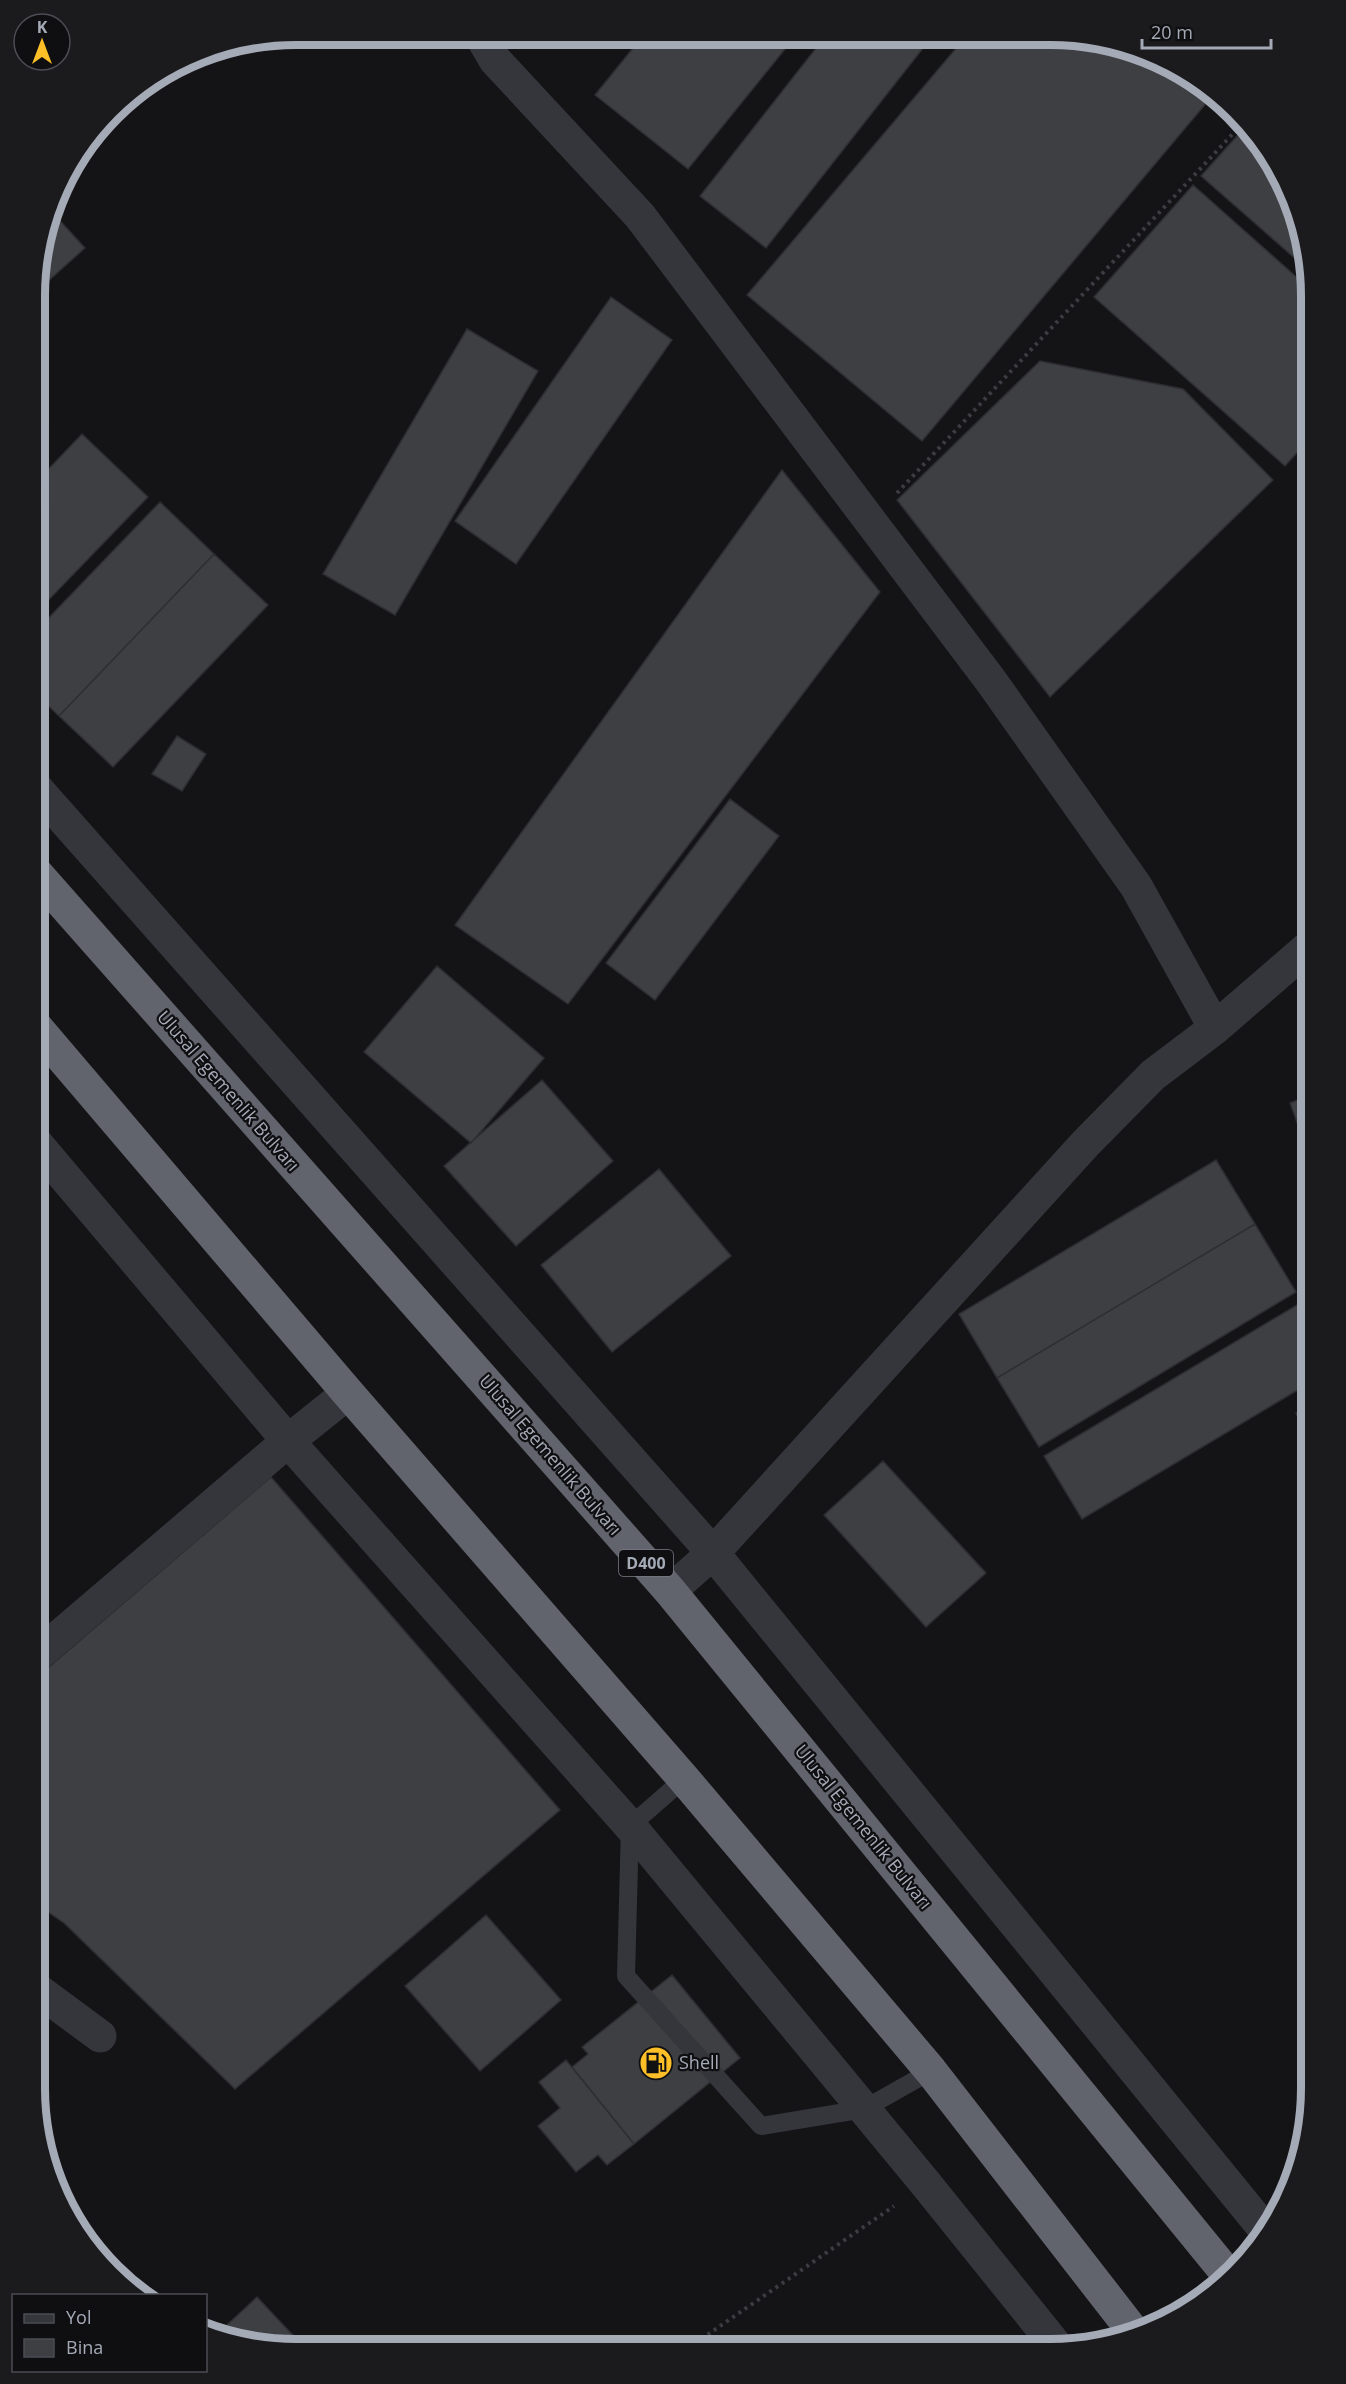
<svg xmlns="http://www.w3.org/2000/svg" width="1346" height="2384" viewBox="0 0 1346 2384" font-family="'Open Sans',sans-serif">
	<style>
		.building { fill: #3e3f43; stroke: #2e2e32; stroke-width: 1.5 }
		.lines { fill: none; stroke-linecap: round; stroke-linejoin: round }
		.path { stroke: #3b3d43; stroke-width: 4; stroke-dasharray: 3 4.5; stroke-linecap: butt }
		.lane { stroke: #35363c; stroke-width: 18 }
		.street { stroke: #35363c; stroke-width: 33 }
		.highway { stroke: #61636d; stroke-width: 33 }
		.labels { text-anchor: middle; stroke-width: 4.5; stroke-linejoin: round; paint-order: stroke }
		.shield { fill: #0f0f11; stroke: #787c85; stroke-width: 1.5 }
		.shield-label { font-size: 16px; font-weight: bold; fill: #a5aab7 }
		.street-label { font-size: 18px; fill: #a5aab7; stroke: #0f0f11 }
		.poi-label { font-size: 18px; fill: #a5aab7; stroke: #0f0f11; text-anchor: start }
		.rim { fill: none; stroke: #a5aab7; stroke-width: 8 }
	</style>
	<rect width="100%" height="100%" fill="#141416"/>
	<!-- building -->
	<path class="building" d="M642 37 794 38 688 169 595 95Z
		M824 38H931L766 248 700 196Z
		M964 39H1101L1165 61 1214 94 922 441 747 295Z
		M1246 126 1267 151 1297 212 1307 269 1201 176Z
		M1193 185 1310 289 1311 437 1285 466 1094 297Z
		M52 212 85 248 37 291V262Z
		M611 297 672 340 516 564 455 521Z
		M467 329 538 371 395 615 323 574Z
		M1040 361 1183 389 1273 480 1050 697 897 500Z
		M82 434 148 497 36 613V482Z
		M782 470 880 592 568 1004 455 925Z
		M160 502 214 554 59 716 36 694V631Z
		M214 554 268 605 113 767 59 716Z
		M177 736 206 754 182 791 152 774Z
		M730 799 779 836 655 1000 606 963Z
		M437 966 544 1058 471 1143 364 1052Z
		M542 1080 613 1161 516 1246 444 1166Z
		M1311 1095V1161L1290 1103Z
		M1216 1160 1255 1224 997 1378 959 1314Z
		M659 1169 731 1256 612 1352 541 1265Z
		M1255 1224 1296 1292 1039 1447 997 1378Z
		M1302 1302 1311 1317V1382L1082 1519 1044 1456Z
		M1311 1407V1446L1296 1413Z
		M883 1461 986 1573 926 1627 824 1515Z
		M271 1477 560 1810 235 2089 64 1923 35 1903V1679Z
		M486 1915 561 2000 480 2071 405 1986Z
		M672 1975 740 2058 634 2144 572 2067 588 2054 582 2047Z
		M566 2060 634 2144 607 2165 598 2155 576 2172 538 2126 560 2108 539 2082Z
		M257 2297 304 2347H262L216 2335Z"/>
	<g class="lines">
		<!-- path -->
		<path class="path" d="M897 493 1243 123
			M673 2348 700 2340 894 2206"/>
		<!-- lane -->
		<path class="lane" d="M684 1779 630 1826 626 1976 761 2126 864 2109 931 2071"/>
		<!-- street -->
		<path class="street" d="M481 36 495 60 640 216 991 681 1136 886 1215 1028
			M36 788 713 1553 1266 2231
			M36 1143 288 1441 630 1826 926 2184 1058 2348
			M670 1591 713 1553 1086 1143 1153 1075 1215 1028 1311 945
			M35 1657 288 1441 348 1393
			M35 1988 100 2036"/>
		<!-- highway -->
		<path class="highway" d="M36 873 670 1591 1229 2276
			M36 1027 348 1393 684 1779 931 2071 1136 2335"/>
	</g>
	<!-- icons -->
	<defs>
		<symbol id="fuel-disc" viewBox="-11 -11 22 22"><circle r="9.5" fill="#fcbf27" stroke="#0f0f11"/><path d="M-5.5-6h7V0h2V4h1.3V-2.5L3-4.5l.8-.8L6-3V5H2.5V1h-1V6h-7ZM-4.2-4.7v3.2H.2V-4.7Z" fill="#111"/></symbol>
	</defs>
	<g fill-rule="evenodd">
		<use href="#fuel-disc" x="637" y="2044" width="38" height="38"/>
	</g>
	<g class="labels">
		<!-- shield labels -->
		<rect class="shield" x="619" y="1550" width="54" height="26" rx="4.5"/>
		<g class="shield-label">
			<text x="646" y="1569">D400</text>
		</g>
		<!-- street labels -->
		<g class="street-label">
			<text transform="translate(228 1091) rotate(49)" y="6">Ulusal Egemenlik Bulvarı</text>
			<text transform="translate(550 1455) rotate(49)" y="6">Ulusal Egemenlik Bulvarı</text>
			<text transform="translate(863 1827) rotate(51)" y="6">Ulusal Egemenlik Bulvarı</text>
		</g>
		<!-- poi labels -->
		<g class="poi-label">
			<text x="679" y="2069">Shell</text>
		</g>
	</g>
	<!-- crop -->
	<path d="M0 0H1346V2384H0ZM296 45H1050A251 251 0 0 1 1301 296V2088A251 251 0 0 1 1050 2339H296A251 251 0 0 1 45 2088V296A251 251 0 0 1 296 45Z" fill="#1b1b1e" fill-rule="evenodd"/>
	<path class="rim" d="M296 45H1050A251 251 0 0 1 1301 296V2088A251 251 0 0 1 1050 2339H296A251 251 0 0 1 45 2088V296A251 251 0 0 1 296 45Z"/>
	<!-- legend -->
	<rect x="12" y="2294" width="195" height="78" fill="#0f0f11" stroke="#4b4d53" stroke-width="1.5"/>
	<rect x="24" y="2314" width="30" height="9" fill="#35363c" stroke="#4b4d53" stroke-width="1.5"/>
	<text x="66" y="2324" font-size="18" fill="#a5aab7">Yol</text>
	<rect x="24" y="2339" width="30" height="18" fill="#3e3f43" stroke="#4b4d53" stroke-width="1.5"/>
	<text x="66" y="2354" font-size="18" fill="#a5aab7">Bina</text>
	<!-- north arrow -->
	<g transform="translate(42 42)"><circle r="28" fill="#0f0f11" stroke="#4b4d53" stroke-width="1.5"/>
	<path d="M0-4.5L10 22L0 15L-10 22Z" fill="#fcbf27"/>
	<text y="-9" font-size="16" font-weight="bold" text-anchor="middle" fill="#a5aab7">K</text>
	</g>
	<!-- scale -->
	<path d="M1142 39v9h129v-9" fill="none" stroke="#a5aab7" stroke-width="3"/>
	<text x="1151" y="39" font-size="18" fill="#a5aab7" stroke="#0f0f11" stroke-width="4.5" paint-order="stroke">20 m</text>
</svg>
